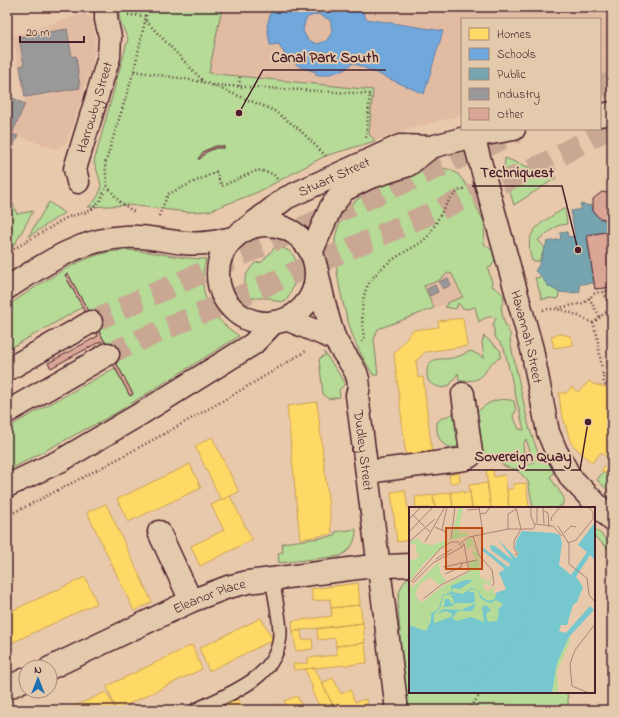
<svg xmlns="http://www.w3.org/2000/svg" width="619" height="717" viewBox="0 0 619 717" font-family="'Indie Flower',sans-serif">
	<style>
		.built { fill: #e2bba3 }
		.green { fill: #b5db97; stroke: #807d61; fill-rule: evenodd }
		.homes { fill: #ffd966; stroke: #c9a154 }
		.schools { fill: #6fa8dc; stroke: #647fa7; fill-rule: evenodd }
		.public { fill: #76a5af; stroke: #697d87 }
		.industry { fill: #999; stroke: #817478 }
		.building { fill: #dba696; stroke: #4a1f2b }
		.lines { fill: none; stroke-linecap: round; stroke-linejoin: round }
		.primary-tunnel { stroke: #c9a792; stroke-width: 22; stroke-dasharray: 22 11; stroke-linecap: butt }
		.lane-casing { stroke: #4a1f2b; stroke-width: 16 }
		.street-casing { stroke: #4a1f2b; stroke-width: 25 }
		.secondary-casing { stroke: #4a1f2b; stroke-width: 25 }
		.primary-casing { stroke: #4a1f2b; stroke-width: 25 }
		.path { stroke: #4a1f2b; stroke-width: 2.5; stroke-dasharray: 1 3; stroke-linecap: butt }
		.lane { stroke: #e4caac; stroke-width: 13 }
		.street { stroke: #e4caac; stroke-width: 22 }
		.secondary { stroke: #e4caac; stroke-width: 22 }
		.primary { stroke: #e4caac; stroke-width: 22 }
		.labels { text-anchor: middle; stroke-width: 4; stroke-linejoin: round; paint-order: stroke }
		.street-label { font-size: 14px; fill: #4a1f2b; stroke: #e4caac }
		.inset-river { fill: none; stroke: #76c7ce; stroke-width: 2 }
		.inset-road { fill: none; stroke: #a98578; stroke-width: 1 }
		.view { fill: #c04a14; fill-opacity: 0.15; stroke: #c04a14; stroke-width: 2 }
		.inset-edge { fill: none; stroke: #4a1f2b; stroke-width: 2 }
		.leader { fill: none; stroke: #4a1f2b; stroke-width: 1.5 }
		.callout-dot { fill: #4a1f2b; stroke: #e4caac; stroke-width: 1.5 }
		.callout-label { font-size: 15px; text-anchor: middle; font-weight: bold; fill: #4a1f2b; stroke: #e4caac; stroke-width: 4; stroke-linejoin: round; paint-order: stroke }
	</style>
	<rect width="100%" height="100%" fill="#e9c9ac"/>
	<filter id="ink" filterUnits="userSpaceOnUse"><feTurbulence type="fractalNoise" baseFrequency=".025" numOctaves="2"/><feDisplacementMap in="SourceGraphic" scale="8" xChannelSelector="R" yChannelSelector="G"/><feConvolveMatrix kernelMatrix="1 2 1 2 8 2 1 2 1" color-interpolation-filters="sRGB"/></filter>
	<g filter="url(#ink)">
		<!-- built -->
		<path class="built" d="M222 7H605L612 53V88L609 91 600 92V19H462V115L416 127 375 141 369 135 372 90 208 73Z
			M85 13 94 21 95 52 93 53 92 66 67 142 56 149 12 134 25 104 13 36Z
			M447 273 451 274 463 297 434 308 424 286V283Z"/>
		<!-- green -->
		<path class="green" d="M130 7H222L209 73 373 90 369 134 375 141 325 156 258 192 209 211 187 212 129 205 88 207C108 190 100 182 94 162L128 39 120 21 119 11H125V8Z
			M505 158 556 178 514 205 504 172Z
			M443 168 451 170 458 174 467 186 476 189 480 195 476 205 485 224 484 244 493 251 495 260 491 267 488 268 493 287C501 291 508 297 501 306 502 312 503 321 506 326 509 333 512 333 510 341L529 427 541 461H552L555 468 552 475 550 477 564 498 562 506H559V508H533L528 481 516 469C508 469 500 465 497 458H488L463 445C446 453 435 440 437 422L442 418 455 413 469 421C481 407 494 395 514 401L516 410 513 416 519 429 524 430 504 348 495 337 493 325 496 318C490 315 484 318 479 322L475 307 467 309 462 308 458 303 456 309 445 307 449 302 463 297 452 274 448 273 438 281 424 286 434 308 378 329 374 339 378 375H373C366 362 357 349 352 334 343 308 334 269 335 241 335 232 341 223 341 215 346 211 349 206 354 202 378 183 413 174 443 168ZM526 439 534 462 527 465 521 461 524 453 523 445Z
			M12 202 17 214 33 211 15 244 7 249V214Z
			M49 202 64 213 28 237Z
			M565 208 567 224 557 226 538 240 545 248 539 261H532C522 230 541 223 565 208Z
			M275 247C281 248 287 248 292 254 302 263 293 293 285 302L275 301 271 298H248C242 283 244 275 255 263L262 262Z
			M127 250C154 251 179 259 206 259 196 294 210 317 239 336L116 413 7 471V429L21 420 115 368 130 396 133 394 68 274 83 307 7 350V306C38 286 69 262 105 253 112 251 120 251 127 250Z
			M542 277 548 286 559 292 558 299 550 298 542 299 535 278Z
			M484 336 501 351 500 358C479 367 493 382 459 381L458 373 451 384 443 388C436 386 428 385 427 376 426 352 444 362 456 357 461 356 465 353 471 351L484 358 482 343Z
			M324 352 344 381V385L339 390 340 397 328 399 323 394 319 359 325 355Z
			M603 472 612 479V494L597 480Z
			M594 528 612 544V552L594 536Z
			M356 529C356 541 352 550 340 556L279 563 278 553 283 552 282 543 335 536V532Z
			M410 576V692H567L569 710H399L397 650C407 625 386 596 410 576Z"/>
		<!-- homes -->
		<path class="homes" d="M463 318 467 346 425 352 416 361 418 378 423 377 432 453 406 456 394 354 413 330 439 327 438 321Z
			M561 334 570 336 572 339 573 345 554 348 551 336Z
			M589 381 593 384 606 387 612 391V479L601 470 610 460 601 452 592 463 571 443 561 411 559 393H566L572 387 576 391H580Z
			M317 402 332 534 300 539 287 406Z
			M212 437 239 492 221 500 195 446Z
			M190 464 201 488 128 522 117 499Z
			M493 469 494 477 505 475 509 508H491L486 470Z
			M459 473 460 482 450 483 449 475Z
			M487 483 491 508H472L469 485Z
			M526 483 529 508H509L507 490 514 488 513 484Z
			M405 490 408 510H410V540L397 542 391 492Z
			M463 491V493L470 492 472 508H453L451 492Z
			M451 492 453 508H435L433 495Z
			M433 495 435 508H416L415 497Z
			M230 496 252 540 200 566 191 546 224 530 211 505Z
			M106 504 152 602 134 611 87 512Z
			M85 577 97 603 7 645V613Z
			M358 583 360 605 331 608 330 599 313 601 311 589Z
			M360 605 363 623 293 631 292 621 332 616 331 608Z
			M261 618 273 640 209 671 199 648Z
			M363 623 365 643 336 646 335 638 318 640 317 629Z
			M293 631H301L302 640 312 639 313 649 296 651Z
			M365 643 367 663 294 670 293 664 308 663V658L337 655 336 646Z
			M192 645 202 669 116 710 107 686Z
			M315 668 322 683 335 710H321L311 689 313 688 305 669Z
			M333 678 341 694 350 689 355 702 366 699 368 710H335L322 683Z
			M106 692 116 710H66Z
			M297 696 304 710H289L284 701Z
			M238 699 242 708 237 710H226L224 706Z
			M278 704 281 710H267Z"/>
		<!-- schools -->
		<path class="schools" d="M272 7H361L366 19 443 31 424 94 353 63 344 70 326 75H316V72L300 67 286 57 279 44 270 45 267 26ZM318 14 330 20 332 29 331 34 326 41 317 44 308 40 303 31 305 21 308 17Z"/>
		<!-- public -->
		<path class="public" d="M580 204 593 206V211L599 218 604 220 612 219V287L595 289 594 283 581 284 579 285 580 292 570 293 559 292 548 286 540 275 535 271 539 265 547 242 561 239 560 233 567 232 568 237 575 236 571 211 582 209Z"/>
		<!-- industry -->
		<path class="industry" d="M60 7H86L85 13Z
			M67 29 72 57 76 56 80 88 25 97 20 66 24 65 19 37Z
			M7 95 25 104 12 134 18 136 7 158Z
			M448 278 451 285 443 289 439 282Z
			M435 285 438 292 430 296 427 289Z"/>
		<!-- building -->
		<path class="building" d="M216 146H224V148H216L206 152 200 159H198L204 151Z
			M602 192 612 194V219L610 220 599 218 593 211V199Z
			M612 231V287L595 289 587 235Z
			M68 274 133 394 130 396 101 341 51 368 48 363 98 336 65 275Z"/>
		<g class="lines">
			<!-- primary-tunnel -->
			<path class="primary-tunnel" d="M600 88 612 82
				M91 322 517 132
				M108 354 544 164 612 126"/>
			<defs>
				<path id="lane" d="M196 710C230 693 281 677 280 631 279 614 275 596 272 579"/>
				<g id="street">
					<path id="s1" d="M473 136 532 349 548 432 556 451 571 478 612 520"/>
					<path id="s2" d="M78 182 75 169 109 57 110 37 106 19V7"/>
					<path id="s3" d="M316 267C321 288 327 320 335 339 344 358 365 373 357 395L397 710"/>
					<path d="M286 319 335 339"/>
					<path d="M367 472 465 459 470 456 471 452 463 394"/>
					<path d="M159 532 191 601"/>
					<path id="s4" d="M50 668 191 601 228 587 248 582 365 567 410 565"/>
					<path d="M7 688 26 679"/>
				</g>
				<g id="secondary">
					<path d="M600 115 612 113"/>
					<circle cx="267" cy="274" r="49"/>
					<path id="s5" d="M246 229 286 198 400 146 431 147 473 136 514 129"/>
					<path d="M311 253 331 207 344 190 368 178 408 165 431 147"/>
				</g>
				<path id="primary" d="M7 288C43 265 80 239 124 237 145 235 164 241 185 243 201 245 217 242 233 238
					M7 370 91 322
					M7 412 108 354
					M7 486 62 460 142 413 253 344 274 322"/>
			</defs>
			<!-- lane casing -->
			<use href="#lane" class="lane-casing"/>
			<!-- street casing -->
			<use href="#street" class="street-casing"/>
			<!-- secondary casing -->
			<use href="#secondary" class="secondary-casing"/>
			<!-- primary casing -->
			<use href="#primary" class="primary-casing"/>
			<!-- path -->
			<path class="path" d="M128 15 147 16
				M146 21 204 82 273 110 299 129 326 156
				M134 71 204 82
				M213 85 370 94 366 138
				M239 86 240 76
				M107 186 119 201 134 212
				M159 216 168 194 216 172 222 186 258 170 273 174 277 179
				M7 253 68 217 90 211 100 201 107 185 105 164 134 71 148 7
				M603 292 610 307
				M589 298 600 317
				M612 307 593 323 597 335 604 384 612 389
				M558 308 584 303 595 293 612 290
				M543 310C562 306 576 315 593 323
				M362 342 364 338C359 296 362 279 400 255 409 249 421 244 428 236 440 220 445 196 465 188
				M7 516C109 465 209 411 306 351
				M468 710 482 692"/>
			<!-- lane -->
			<use href="#lane" class="lane"/>
			<!-- street -->
			<use href="#street" class="street"/>
			<!-- secondary -->
			<use href="#secondary" class="secondary"/>
			<!-- primary -->
			<use href="#primary" class="primary"/>
		</g>
	</g>
	<g class="labels">
		<!-- street labels -->
		<g class="street-label">
			<text dy="5" stroke="none"><textPath href="#s2" startOffset="78">Harrowby Street</textPath></text>
			<text dy="5" stroke="none"><textPath href="#s5" startOffset="103">Stuart Street</textPath></text>
			<text dy="5" stroke="none"><textPath href="#s1" startOffset="208">Havannah Street</textPath></text>
			<text dy="5" stroke="none"><textPath href="#s3" startOffset="193">Dudley Street</textPath></text>
			<text dy="5" stroke="none"><textPath href="#s4" startOffset="175">Eleanor Place</textPath></text>
		</g>
	</g>
	<!-- overview -->
	<g transform="translate(409 507)">
		<rect width="186" height="186" fill="#e9c9ac"/>
		<path d="M50 0H54L49 25 59 26V29L42 33ZM0 31 4 35 8 31 13 36 22 38 41 33 15 56 0 75V52L6 53 11 46H7V37H2ZM63 31 70 50 71 70 80 75 83 69 81 79 75 75 74 80 79 85 86 79 84 85 96 92 92 118 17 124 0 118V77L4 80 30 55 31 65 37 74 30 78 21 70 11 77 6 87 11 95H14L31 81 61 65 60 56 68 52 62 45 67 44 66 42 62 43 65 40 63 37 59 43 57 40V33ZM160 130 162 132 148 164 149 186H143L148 156Z" fill="#b5db97"/>
		<path d="M186 15V53L181 48 167 70 174 80 168 95 164 98 158 118H152L150 124 157 126 181 99 185 103 160 130 148 156 143 186H0V118L17 124 22 114V107L30 101 34 88 42 85V79L56 73H64L51 82 43 81V85L54 87 62 81 67 82 74 91 80 94 86 92 87 86 97 82 90 66 96 62 73 43 72 39 99 60 101 57 82 43 81 38 86 39 104 53 89 32 107 51 110 46 106 42 107 34 113 24 145 26 151 28 153 36 150 58 162 68 178 45 169 38ZM62 82 69 83 71 91 78 95 82 96 87 93 94 97 89 103 83 96 90 105 88 114 79 115 77 107 82 103 77 98 73 100 75 115 62 110 48 114 43 111 49 104H63L67 96 53 103 35 102 27 107 37 104 43 107 42 110 25 116V107L31 101 35 88 50 87 42 88 45 94 43 98 40 92H36L35 100 44 99 46 96H64L66 94 65 85H59Z" fill="#76c7ce" fill-rule="evenodd"/>
		<path class="inset-river" d="M24 186 36 170 81 149 99 138 108 128 113 116 119 87 122 48 119 26M60 186 75 167 110 138 120 120 127 86 120 30"/>
		<path class="inset-road" d="M70 0 74 27M128 0V16M134 0 135 17M107 1 112 22M58 3 70 2M135 4 139 6 140 20M71 7 77 6 81 0M4 8 21 25M0 12 12 0M143 14 142 11 151 0M125 17 144 19 153 29M149 19 160 37V57L178 71 180 88 186 95M26 20 37 25M99 22V7L107 2M33 23 38 0M0 25 24 0M155 26 162 19 167 20M64 29 70 48 83 63 85 77 83 79M42 32 46 0M0 35 26 12M16 35 36 0M55 36 53 40 50 37 60 30 99 22H124L126 19 122 9V0M159 36 167 33 184 12V5L179 0M106 48 109 47 105 42V34L112 22M27 52 43 42M34 60 68 53M36 67 52 60 53 55M2 75 31 42 42 35H50M4 76 24 56 53 40M14 92 32 78 60 64 55 37M180 186 163 179 161 157 166 143 186 117"/>
		<path class="view" d="M37 21H73V62H37Z"/>
		<rect width="186" height="186" class="inset-edge"/>
	</g>
	<!-- callouts -->
	<path class="leader" d="M239 113L263 70H386M578 250L562 186H472M588 422L580 470H467"/>
	<g class="callout-dot">
		<circle cx="239" cy="113" r="4"/>
		<circle cx="578" cy="250" r="4"/>
		<circle cx="588" cy="422" r="4"/>
	</g>
	<g class="callout-label">
		<text x="325" y="62">Canal Park South</text>
		<text x="517" y="177">Techniquest</text>
		<text x="523" y="461">Sovereign Quay</text>
	</g>
	<!-- margin -->
	<rect width="619" height="717" fill="none" stroke="#e4caac" stroke-width="24"/>
	<rect x="12" y="12" width="595" height="693" fill="none" stroke="#4a1f2b" stroke-width="1.5" filter="url(#ink)"/>
	<!-- legend -->
	<rect x="461" y="18" width="140" height="112" fill="#e4caac" stroke="#a68678"/>
	<rect x="469" y="28" width="20" height="12" fill="#ffd966" stroke="#a68678"/>
	<text x="497" y="38" font-size="12" fill="#4a1f2b">Homes</text>
	<rect x="469" y="48" width="20" height="12" fill="#6fa8dc" stroke="#a68678"/>
	<text x="497" y="58" font-size="12" fill="#4a1f2b">Schools</text>
	<rect x="469" y="68" width="20" height="12" fill="#76a5af" stroke="#a68678"/>
	<text x="497" y="78" font-size="12" fill="#4a1f2b">Public</text>
	<rect x="469" y="88" width="20" height="12" fill="#999999" stroke="#a68678"/>
	<text x="497" y="98" font-size="12" fill="#4a1f2b">Industry</text>
	<rect x="469" y="108" width="20" height="12" fill="#dba696" stroke="#a68678"/>
	<text x="497" y="118" font-size="12" fill="#4a1f2b">Other</text>
	<!-- north arrow -->
	<g transform="translate(38 679)"><circle r="19" fill="#e4caac" stroke="#a68678"/>
	<path d="M0-3L7 15L0 10L-7 15Z" fill="#1f6fb2"/>
	<text y="-6" font-size="11" font-weight="bold" text-anchor="middle" fill="#4a1f2b">N</text>
	</g>
	<!-- scale -->
	<path d="M20 36v6h64v-6" fill="none" stroke="#4a1f2b" stroke-width="2"/>
	<text x="26" y="36" font-size="12" fill="#4a1f2b" stroke="#e4caac" stroke-width="3" paint-order="stroke">20 m</text>
</svg>
